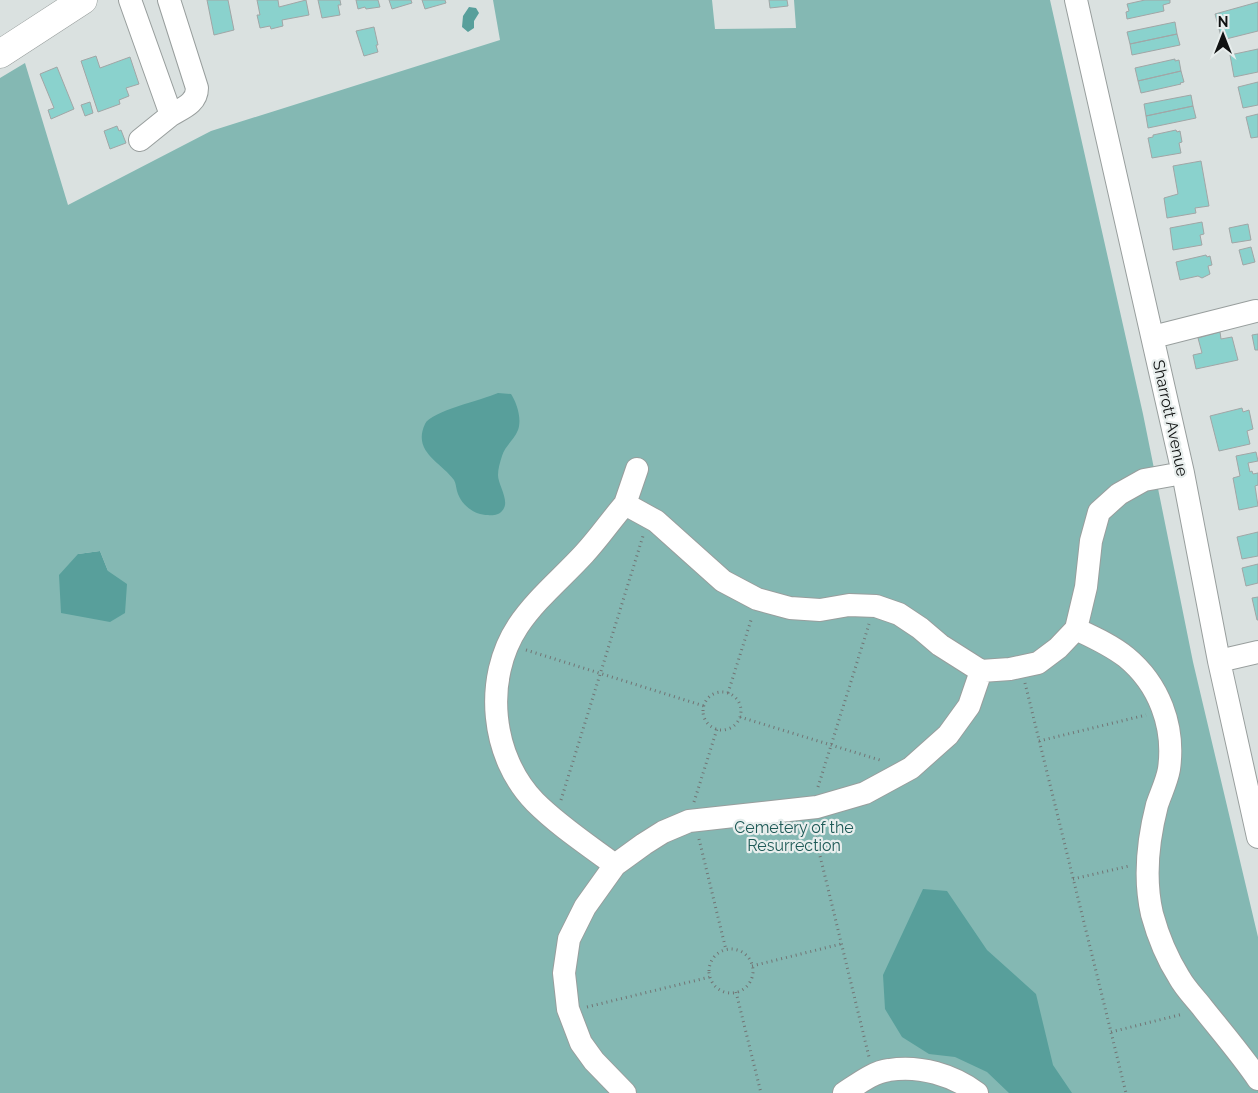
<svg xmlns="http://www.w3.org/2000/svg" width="1258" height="1093" viewBox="0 0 1258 1093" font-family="Raleway,sans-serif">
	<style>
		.green { fill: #84b8b3; fill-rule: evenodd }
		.water { fill: #589f9b }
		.building { fill: #8ad2cd; stroke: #a1a6a6 }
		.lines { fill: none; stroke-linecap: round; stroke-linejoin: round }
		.minor-casing { stroke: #989e9d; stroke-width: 24 }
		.major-casing { stroke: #989e9d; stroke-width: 29 }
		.path { stroke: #717575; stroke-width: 3; stroke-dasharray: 1 4; stroke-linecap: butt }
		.minor { stroke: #fff; stroke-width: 22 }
		.major { stroke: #fff; stroke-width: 28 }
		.labels { text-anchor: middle; stroke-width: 4.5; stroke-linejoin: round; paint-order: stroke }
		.street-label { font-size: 16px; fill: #101212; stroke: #e8eeed }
		.park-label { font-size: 16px; fill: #1e5a57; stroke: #e8eeed }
	</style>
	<rect width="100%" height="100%" fill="#dae1e0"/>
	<!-- green -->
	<path class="green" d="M493 0H712L715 29 796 28 794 0H1050L1143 414 1193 662 1258 937V1093H0V78L25 63 68 205 211 131 500 40ZM100 551 108 571 78 554Z"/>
	<!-- water -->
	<path class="water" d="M469 7 476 8 479 13 474 21V28L468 32 462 27 463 16Z
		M498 393 511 394C517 403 522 419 518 430 514 440 505 446 502 456 500 462 498 469 498 475 498 485 511 502 502 511 499 515 492 516 488 515 474 515 461 505 457 491 456 487 456 484 454 480 441 462 412 452 425 424 431 411 483 400 498 393Z
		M100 551 108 571 127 584 125 613 110 622 61 613 59 575 78 554Z
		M923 889 947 891 987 950 1036 994 1053 1065 1072 1093H1009L987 1072 955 1057 929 1054 902 1037 885 1009 883 975Z"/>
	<!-- building -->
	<path class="building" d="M207 0H228L234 30 214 35Z
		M257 0H278L279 7 306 0 309 15 282 20 283 26 271 29 270 26 260 28 257 15H260Z
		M318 0H340L341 5H338L340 15 322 18Z
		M356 0H378L380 7 366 9 365 7 358 9Z
		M389 0H411L412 3 392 9Z
		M422 0H445L446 3 425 9Z
		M769 0H787L788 6 770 8Z
		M1145 0H1170V3L1163 5 1164 11 1127 19 1126 12 1129 11 1127 4Z
		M1258 2V31L1222 40 1215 14Z
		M1175 22 1177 34 1130 44 1127 32Z
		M374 27 378 45H376L378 52 364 56 356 31Z
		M1177 34 1180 45 1132 55 1130 44Z
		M1258 49V72L1234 77 1230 55Z
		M96 56 100 68 130 57 139 84 126 88 129 96 119 100 120 104 98 112 81 61Z
		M1175 59V61L1179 60 1181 71 1138 81 1135 68Z
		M57 67 74 109 51 119 48 110 54 108 40 74Z
		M1181 71 1184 82 1180 83 1181 84 1141 93 1138 81Z
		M1258 82V105L1243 108 1238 87Z
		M1191 95 1193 106 1146 116 1144 104Z
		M90 102 93 113 85 116 81 105Z
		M1193 106 1196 118 1148 128 1146 116Z
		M1258 114V137L1251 138 1246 117Z
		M117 126 119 131 121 130 126 143 110 149 104 131Z
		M1176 130 1177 132 1180 131 1182 142 1179 143 1181 153 1152 158 1148 138 1153 137V135Z
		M1201 161 1209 206 1195 208 1196 213 1167 218 1164 198 1178 194 1173 166Z
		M1202 222 1204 234 1200 235 1202 245 1173 250 1170 228Z
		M1248 224 1251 240 1232 243 1229 228Z
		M1251 247 1255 262 1243 265 1239 250Z
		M1206 255 1207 257 1210 256 1212 265 1208 266 1210 274 1202 278 1198 276 1180 280 1176 262Z
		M1220 332 1221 339 1232 337 1238 360 1196 369 1193 355 1202 353 1198 338Z
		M1258 334V350H1255L1252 335Z
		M1242 408 1243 412 1249 410 1253 429 1247 431 1250 444 1219 451 1210 416Z
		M1256 452 1258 461 1248 463 1250 472 1252 471 1253 474 1258 473V485L1255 486 1258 506 1239 510 1233 478 1240 476 1236 456Z
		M1258 532V556L1242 559 1237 537Z
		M1258 564V583L1246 586 1242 568Z
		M1258 597V620H1257L1252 598Z"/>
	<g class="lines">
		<defs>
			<path id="minor" d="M130 0 171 115 140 140
				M169 0 197 88C197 103 183 108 171 115
				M1076 0 1183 473 1219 661 1258 837
				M1153 337 1256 311
				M625 504 637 469
				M1076 629C1093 637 1111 645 1126 657 1159 684 1175 726 1169 769 1167 781 1161 793 1157 805 1148 840 1144 879 1152 914 1158 936 1167 958 1179 977 1185 988 1194 997 1202 1007 1221 1031 1241 1054 1258 1079
				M1219 661 1258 652
				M615 865C588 845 559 826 535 802 491 757 483 679 518 626 536 599 562 578 584 554 599 538 611 520 625 504L656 521 723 581 757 599 790 608 820 610 849 605 876 606 899 614 920 628 940 645 981 671 1010 669 1038 663 1058 648 1076 629 1086 587 1091 541 1099 512 1119 494 1144 480 1183 473
				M625 1093 594 1061 581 1043 568 1009 564 973 569 939 585 907 615 865 644 844 663 832 689 821 817 807 865 793 911 768 948 735 969 706 981 671
				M844 1093C858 1084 873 1072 889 1070 920 1065 953 1075 977 1093"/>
			<path id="major" d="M0 54 83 0"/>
		</defs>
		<!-- minor casing -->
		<use href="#minor" class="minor-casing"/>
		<!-- major casing -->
		<use href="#major" class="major-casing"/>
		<!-- path -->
		<path class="path" d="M526 650 704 706
			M1025 683 1126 1093
			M703 711a19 19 0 1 1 38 0a19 19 0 1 1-38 0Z
			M728 693 752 617
			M740 717 883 761
			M1039 741 1146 715
			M818 787 869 624
			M561 800 643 536
			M694 802 717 729
			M813 827 869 1057
			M699 839 726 950
			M1073 879 1129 866
			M709 971a22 22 0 1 1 44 0a22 22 0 1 1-44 0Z
			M752 966 841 944
			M736 992 761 1093
			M587 1007 710 977
			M1111 1032 1183 1014"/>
		<!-- minor -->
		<use href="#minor" class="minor"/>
		<!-- major -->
		<use href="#major" class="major"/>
	</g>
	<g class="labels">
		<!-- street labels -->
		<g class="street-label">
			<text transform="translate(1171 418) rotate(78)" y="6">Sharrott Avenue</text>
		</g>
		<!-- park labels -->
		<g class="park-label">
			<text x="794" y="833">Cemetery of the<tspan x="794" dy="18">Resurrection</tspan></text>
		</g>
	</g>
	<!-- north arrow -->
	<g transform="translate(1223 35)" stroke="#e8eeed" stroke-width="4" paint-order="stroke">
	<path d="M0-4L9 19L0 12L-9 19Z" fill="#101212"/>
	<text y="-8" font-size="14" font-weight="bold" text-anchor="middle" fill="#101212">N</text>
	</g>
</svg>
